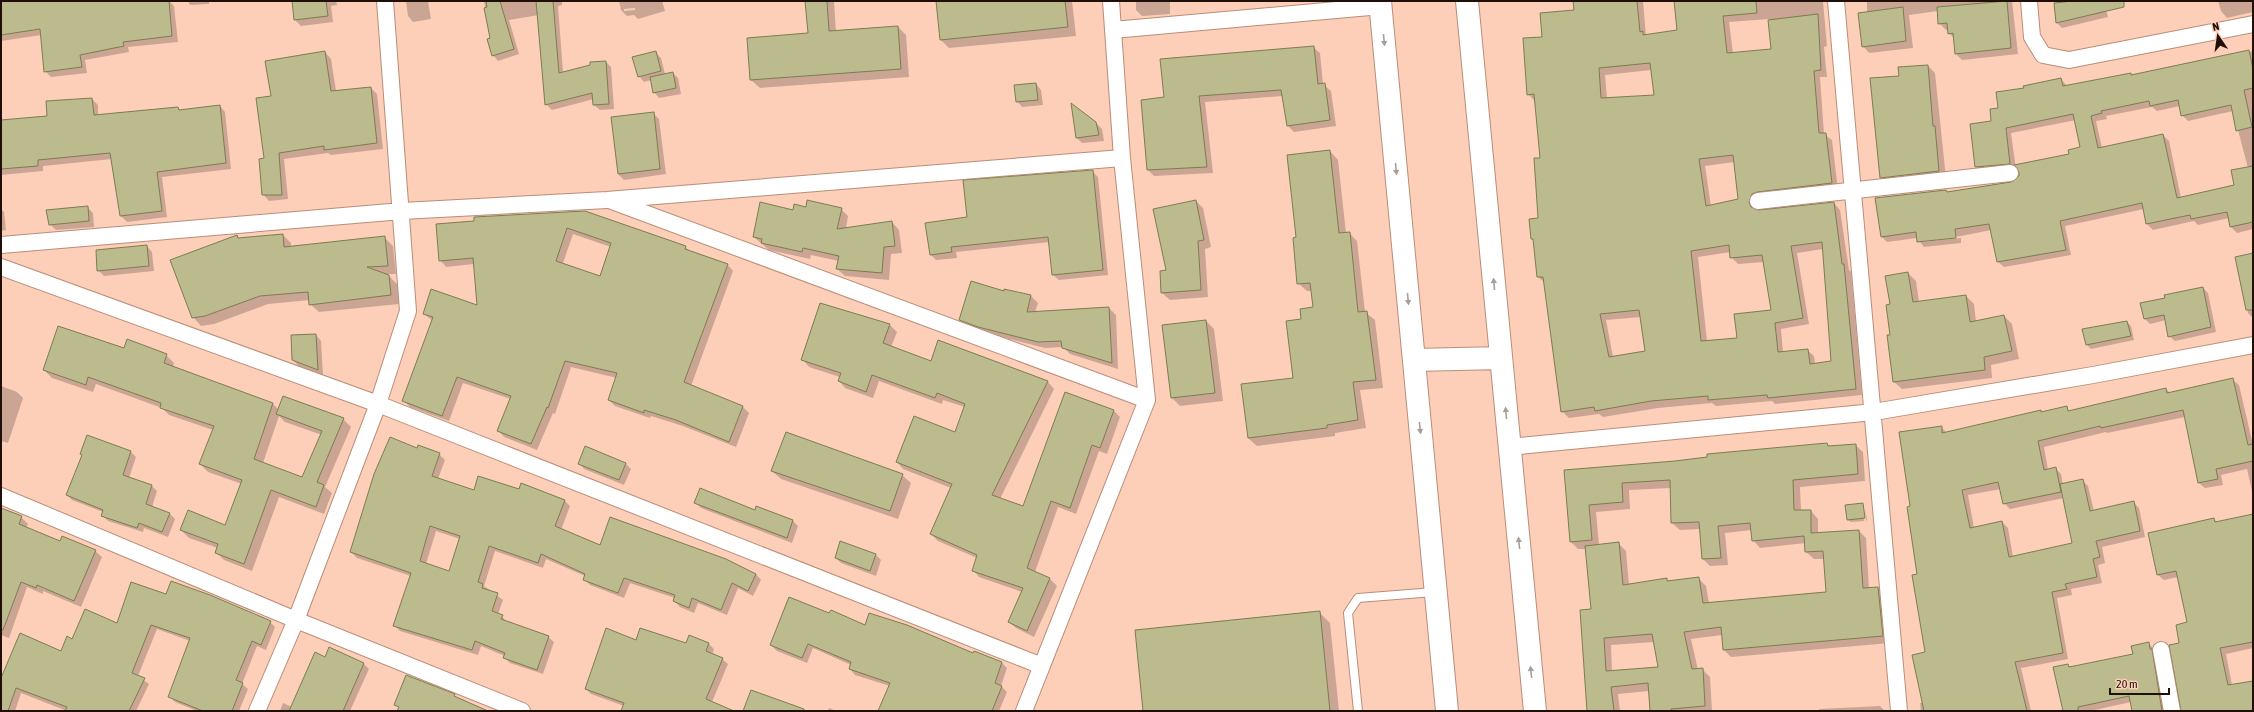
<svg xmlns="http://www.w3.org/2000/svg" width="2254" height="712" viewBox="0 0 2254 712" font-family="'Asap Condensed',sans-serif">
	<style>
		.shadow { fill: #0003; fill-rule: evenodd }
		.building { fill: #bbbb8d; stroke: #7d7c51; fill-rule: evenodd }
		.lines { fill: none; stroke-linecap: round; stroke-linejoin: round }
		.lane-casing { stroke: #b98d78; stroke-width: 10 }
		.street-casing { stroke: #b98d78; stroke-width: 18 }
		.primary-casing { stroke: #b98d78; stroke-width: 24 }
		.lane { stroke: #fff; stroke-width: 8 }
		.street { stroke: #fff; stroke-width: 16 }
		.primary { stroke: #fff; stroke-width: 22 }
		.oneway { fill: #a59f9c }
	</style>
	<rect width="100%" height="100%" fill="#fdcfb8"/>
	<!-- shadow -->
	<path class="shadow" d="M1 1H169L174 6 178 42 128 47 129 52 85 60 87 73 51 77 45 71 42 35 1 41Z
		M188 1H209V4L190 5Z
		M293 1H336L337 5 331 6 333 22 301 26 295 20Z
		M406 1H428L431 19 413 22 408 16Z
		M484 1H562V5L558 6 563 72 606 62 611 67 614 109 600 110 594 105V99L552 110 546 104 539 15 509 20 519 54 498 61 493 55Z
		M619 1H662L665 11 638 19 634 15 627 16 621 10ZM635 8V10L624 11V9Z
		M806 1H834L836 32 898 27 906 35 909 77 760 88 751 80 809 34Z
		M937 1H1072L1076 36 949 48 941 40Z
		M1136 1H1170V14L1142 16 1136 10Z
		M1574 1H1643L1646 36 1678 31 1675 1H1823L1827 46 1824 47 1827 77H1820L1824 134 1832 140 1838 190 1759 200 1755 209 1759 211 1834 203 1840 210 1849 270 1851 272 1862 395 1775 404 1772 401 1716 406 1712 403 1658 408 1603 417 1599 414 1569 418 1562 411 1545 283 1538 277 1534 241 1532 239 1539 219 1542 159 1535 101 1528 94 1543 38 1575 11ZM1769 19 1772 50 1733 53 1729 22ZM1651 70 1655 96 1607 98 1605 75ZM1734 162 1740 200 1711 206 1705 166ZM1823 249 1833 362 1815 364 1814 356 1807 350 1783 352 1781 329 1809 324 1797 253ZM1731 252V257L1738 264 1764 262 1772 310 1739 338 1707 341 1698 257ZM1641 317 1646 351 1613 357 1606 320Z
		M1867 1H2012L2018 54 1962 60 1956 54 1954 38 1949 33V30H1946L1939 23 1938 11 1909 15 1913 48 1869 53 1863 46 1867 13Z
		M2058 1H2104L2108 17 2062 28 2057 23Z
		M2218 1H2253V12L2227 18 2221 11Z
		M1313 47 1320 53 1323 84 1331 91 1336 126 1294 132 1288 126 1283 96 1205 102 1213 173 1154 176 1148 170 1165 98Z
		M2253 51V229L2237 233 2231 227 2229 218 2198 225 2194 221 2153 230 2147 224 2144 209 2065 226 2071 255 2004 267 1998 262 1991 230 1961 236 1921 240V242L1961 238V243L1924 247 1917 238 1887 242 1882 237 1946 191 1949 193 2012 183 2081 148 2076 120 2011 133 2016 169 1982 173 1976 167 1999 109 2025 89 2061 79 2067 86 2130 74 2132 76ZM2180 106 2182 115 2188 121 2233 111 2248 168 2235 186 2181 198 2169 141 2163 135 2102 148 2096 121 2107 119 2106 116 2152 107 2157 111Z
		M325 52 331 59 336 91 371 88 377 94 383 149 331 155 328 153 284 159 288 199 269 201 263 194 272 97Z
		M655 52 661 58 665 74 673 73 678 78 681 94 659 98 654 92 651 80 644 82 639 76Z
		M1928 66 1935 73 1946 178 1888 185 1881 177 1900 77Z
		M1036 84 1041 90 1043 105 1022 107 1017 101Z
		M92 99 98 105V116L178 108 181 111 220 106 225 112 231 169 162 177 167 217 127 222 121 216 112 159 43 166V171L1 175V121L49 117Z
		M654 114 659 119 666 174 624 180 618 174 612 118Z
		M1096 123 1102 129 1104 141 1082 143 1077 138Z
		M1330 151 1338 160 1346 233H1349L1357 241 1365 312 1375 320 1383 388 1360 390 1366 428 1335 433V436L1257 446 1248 438 1295 379 1302 320 1314 308 1312 291H1307L1298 283 1297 238Z
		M1092 171 1098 177 1108 275 1059 280 1053 275 1050 242 956 252 957 258 936 260 931 255 968 218Z
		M1196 201 1203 208 1211 247 1205 249 1208 297 1170 300 1162 293 1167 271Z
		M87 207 93 213 94 227 56 230 50 224Z
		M807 208 841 209 848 216 846 228 892 222 899 230 902 253 891 254 889 280 845 276 837 269 839 261 811 255 810 259 769 250 754 237 794 211Z
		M1 209 4 212 6 230 1 231Z
		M584 212 685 247 690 251 727 264 733 271 691 386 743 407 749 413 736 447 683 426 651 416 650 418 615 406 609 400 617 378 571 367 555 414 553 413 537 450 504 437 498 430 511 399 463 383 449 421 410 407 403 400 433 321 424 314 478 306 474 264 446 267 440 260ZM573 234 611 247 600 277 563 263Z
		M283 235 291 243V248L384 237 393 246 396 274H387L397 284 399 304 319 312 310 304V300L268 304 214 324 201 326 193 317 237 237 239 239Z
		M147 246 152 252 154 271 104 276 98 270Z
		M2253 254V318L2248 313 2236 258Z
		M1908 273 1916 281 1919 302 1966 296 1974 304 1976 322 2004 316 2012 324 2019 359 1991 365 1992 378 1902 389 1894 382 1891 335V305Z
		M2203 288 2208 293 2216 332 2175 341 2169 336 2166 320 2150 324 2145 319 2142 304Z
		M1005 290 1031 296 1038 303 1035 312 1109 308 1116 315 1118 369 1070 354 1063 347 1045 348 985 333 967 326 960 320 1004 293Z
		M821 304 890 325 897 332 891 347 931 362 1048 382 1054 389 1000 499 1024 508 1114 411 1120 417 1107 454 1099 451 1076 514 1058 507 1035 572 1050 579 1057 586 1034 637 1016 628 1009 622 1022 592 979 577 973 570 977 558 938 541 931 534 951 488 903 469 897 462 956 433 965 407 943 400 942 404 879 381 873 398 845 388 839 381 840 377 809 367 803 360Z
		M1206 321 1214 329 1223 401 1180 406 1172 398Z
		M2127 322 2131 326 2134 340 2091 349 2087 345Z
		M316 335 321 341 323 375 299 366 293 360Z
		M125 350 166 355 174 363 173 367 273 404 279 410 343 419 351 427 325 487 332 493 324 514 279 497 252 571 224 560 216 552 218 548 189 538 181 530 226 526 242 484 208 472 200 464 213 430 169 415 162 408 96 384 93 392 52 378 44 370ZM279 416 285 422 322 435 303 478 263 463Z
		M2233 380 2239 385 2253 445V496L2247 469 2221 475 2223 485 2205 488 2199 483 2185 417 2107 433 2106 432 2044 447 2048 470 2055 468 2061 474 2063 485 2082 480 2088 486 2094 511 2133 502 2139 508 2145 537 2102 547 2105 563 2098 565 2102 583 2071 589 2072 595 2057 598 2068 659 2021 668 2031 711H1921L1920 703H1924L1926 652 1911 507 1941 427 1947 433 2040 411 2042 413 2066 407 2070 411 2166 389 2170 393ZM2001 489 2004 503 2010 509 2064 498 2073 544 2013 557 2008 528 2002 522 1974 528 1968 495Z
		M1 386 17 392 23 398 8 443 1 441Z
		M87 436 131 452 136 457 129 478 152 486 157 491 152 507 170 514 175 519 168 537 144 528 143 532 108 521 102 515 103 512 72 500 67 495 83 455Z
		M1827 444 1829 447 1855 445 1863 452 1865 481 1800 487 1801 511H1811L1818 519V533L1859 531 1866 538 1869 589 1878 588 1886 595 1890 643 1731 657 1724 650 1722 635 1691 639 1698 670 1702 669 1710 677 1712 711H1650L1649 691 1618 694 1620 711H1588L1582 611 1592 610 1586 549H1578L1571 542 1565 471 1675 462ZM1671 488 1672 523 1680 530 1700 529 1703 559 1710 566 1728 565 1725 533 1752 530 1753 540 1760 548 1806 543V552L1814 559H1825L1827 593 1709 603 1706 586 1698 578 1668 582 1666 580 1629 585 1626 551 1618 543 1599 545 1596 512 1630 509 1629 490ZM1654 642 1659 668 1612 672 1611 645Z
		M418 450 439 454 445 460 438 479 475 491 520 490 522 484 565 501 570 506 561 530 601 546 756 574 761 580 753 596 738 588 727 615 698 603 694 613 680 607 674 601 675 598 630 583 624 598 590 585 584 579 585 576 546 559 543 568 495 551 484 586 503 600 498 614 502 616 507 623 548 637 554 642 543 674 510 663 505 658V656L481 646 478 655 400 631 395 626 411 576 357 558 351 552ZM436 531 460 539 450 573 426 564Z
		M579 463H625L631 469 624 485 584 469Z
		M772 471 902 475 911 483 898 519 781 479Z
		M695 502 755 512 757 508 793 521 798 526 792 543 701 508Z
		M1863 504 1864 521 1851 522 1848 520Z
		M1865 506V507L1867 520 1866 521Z
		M1 509 21 517 28 524 26 528 61 542 95 551 102 557 81 607 43 591V594L27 587 9 638 1 635Z
		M2214 519 2217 523 2253 524V648L2226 654 2232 685 2253 681V711H2182L2180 644 2188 623 2178 577 2164 580 2158 575Z
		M876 555 881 560 876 576 841 563 836 558Z
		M166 595 270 622 275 627 266 650 257 646 242 684 248 689 239 711H197L175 702 170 697 190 641 157 629 138 676 149 684 136 711H67L21 693 15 711H1V681L62 652 73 640 118 624Z
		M1319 612 1330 623 1339 711H1144Z
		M830 614 865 626 974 654 975 652 1002 663 1007 668 1001 686 1007 692 999 711H879L890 686 855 675 850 669 851 665 813 648 807 663 777 651 771 645Z
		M637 641 709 644 714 649 712 655 722 659 728 664 712 702 732 711H622L624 706 591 694 586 689Z
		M2148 643 2154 649 2167 711H2133L2131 702 2090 711H2064L2068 665 2071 668 2134 655Z
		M329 649 364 664 369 669 350 711H280L283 703 292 707 325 658Z
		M1880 706 1885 711H1819V709Z
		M829 708 836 711H828Z"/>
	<!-- building -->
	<path class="building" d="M1 1H169L172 36 123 42 124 46 80 55 82 67 44 72 40 29 1 35Z
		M292 1H326L328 16 294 20Z
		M486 1H500L514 49 492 56 487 39 490 38 484 8 487 7Z
		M536 1H553L559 73 590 65V62L606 61 609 104 593 105 592 93 545 105Z
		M805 1H827L829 31 898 26 901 69 750 80 747 38 808 33Z
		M936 1H1065L1068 27 940 40Z
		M1573 1H1637L1640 32 1643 31V35L1677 30 1674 1H1756L1757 13 1723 16 1727 53 1771 49 1768 20 1818 14 1821 70 1814 71 1819 133H1826L1832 183 1757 192 1752 194 1749 202 1751 207 1759 210 1834 202 1842 264H1844L1856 389 1768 398 1767 395 1708 400V396L1651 401 1595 411 1594 407 1561 412 1543 277H1537L1533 239H1531L1529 219 1538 218 1534 158H1540L1534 94 1527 95 1523 38 1542 37 1540 13 1574 10ZM1650 63 1654 95 1601 98 1599 68ZM1733 155 1738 199 1706 206 1699 159ZM1822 242 1831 361 1810 364 1808 349 1778 352 1775 323 1803 318 1791 246ZM1729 245 1730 258 1762 255 1771 310 1734 314 1737 338 1701 341 1691 251ZM1639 310 1645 351 1609 357 1600 314Z
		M2007 1 2011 48 1955 54 1953 33 1948 34 1947 23 1938 24 1937 7Z
		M2073 1H2124V7L2056 23 2054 3Z
		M1903 7 1906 41 1862 47 1858 13Z
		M1314 46 1318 84 1325 83 1330 120 1287 126 1281 90 1199 96 1207 167 1147 170 1141 100 1164 97 1160 59Z
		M2249 50 2253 69V88L2244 90 2252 127 2236 131 2231 105 2181 116 2178 100 2150 106 2149 101 2101 111 2102 113 2091 116 2098 148 2163 134 2177 198 2234 185 2231 170 2253 166V222L2230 227 2227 212 2191 219 2190 215 2146 224 2142 203 2060 221 2066 250 1997 262 1989 224 1955 229 1956 238 1917 242 1916 232 1881 237 1875 198 1946 190 1947 192 2011 182 2019 176V172L2014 165 2069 154 2068 150 2080 147 2073 114 2006 128 2010 164 1975 167 1970 124 1991 121 1990 109 1998 108 1996 92 2024 88 2023 86 2061 78 2063 86 2131 73V75Z
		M325 51 331 91 371 87 377 143 324 150V146L279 153 282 195H262L259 159 264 158 256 98 271 96 265 61Z
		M656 51 661 71 638 77 632 57Z
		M1928 65 1933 126H1935L1939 171 1880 178 1870 78 1899 76 1898 67Z
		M673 72 676 88 653 93 650 77Z
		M1036 83 1038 100 1016 102 1014 85Z
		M92 98 94 115 178 107 179 110 220 105 226 163 157 172 162 211 120 216 110 153 38 160V166L1 169V120L47 116 46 101Z
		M1071 103 1096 122 1099 135 1076 138Z
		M654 112 660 169 618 174 611 117Z
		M1330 150 1339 233 1350 232 1358 312 1367 311 1376 380 1353 382 1358 420 1327 425V428L1248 438 1241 384 1293 378 1286 321 1301 319 1300 309 1313 307 1310 283 1297 284 1293 238 1296 237 1287 155Z
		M1093 170 1103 270 1052 275 1048 237 951 247 952 252 930 255 925 223 967 217 963 180Z
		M807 200 842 208 837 229 892 221 895 246 884 247 882 273 836 269 839 256 803 248 802 252 761 243 762 239 753 237 760 202 793 210 794 204 806 207Z
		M1196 200 1204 240 1198 241 1201 290 1161 293 1160 271 1166 270 1153 209Z
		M88 206 89 221 49 225 46 210Z
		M585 211 686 246 685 249 728 264 684 382 743 406 729 442 676 420 644 410V413L608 400 617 373 565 361 548 408 547 407 531 444 497 431 511 396 457 377 442 416 402 401 433 317 423 314 431 289 477 305 473 258 439 261 436 224 474 221V217ZM567 228 611 243 600 276 556 261Z
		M283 234 284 247 385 236 388 266 367 267 389 275 391 295 309 305 308 292 260 296 205 316 192 318 170 260 237 235 238 238Z
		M147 245 149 266 97 271 96 250Z
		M2253 253V310H2246L2235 257Z
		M1908 272 1913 302 1966 295 1970 322 2004 315 2012 351 1984 357 1985 370 1893 382 1887 335H1890L1886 305 1890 304 1885 276Z
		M971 281 1004 291V289L1031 295 1027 312 1109 307 1112 363 1062 348 1061 341 1038 342 978 327 959 320Z
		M2203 287 2211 327 2168 337 2164 315 2144 319 2140 303 2165 298 2164 295Z
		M820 303 890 324 883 343 931 361 938 340 1048 381 992 495 1023 506 1065 392 1114 410 1100 448 1092 445 1070 508 1051 501 1027 568 1050 578 1027 631 1008 622 1023 588 972 571 977 555 930 534 952 484 896 462 914 416 955 432 965 404 937 393 935 398 872 375 866 392 838 381 841 373 801 360Z
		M1206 320 1215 393 1171 398 1162 325Z
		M2127 321 2131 336 2086 345 2082 329Z
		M58 326 124 348 127 339 167 354 164 363 273 403 254 459 302 477 322 431 276 414 283 396 344 418 317 482 324 485 316 507 271 490 244 564 215 553 218 544 180 530 188 510 225 525 242 480 199 464 214 426 160 408 161 403 88 377 86 385 43 370Z
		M316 334 318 370 292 360 291 335Z
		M2233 378 2248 445 2253 444V461L2216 469 2218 479 2198 483 2183 410 2101 428 2100 426 2038 441 2044 470 2056 467 2061 492 2003 504 1998 482 1962 490 1970 528 2002 521 2009 557 2072 543 2060 484 2083 479 2090 511 2134 501 2140 531 2096 541 2100 557 2093 559 2097 577 2065 584 2067 589 2052 592 2063 653 2015 662 2027 711H1924L1912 655 1925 652 1912 575 1917 574 1907 507 1910 506 1899 432 1942 426V433L2041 410V412L2067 406 2068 411 2166 388 2167 393Z
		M786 432 903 474 890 511 771 471Z
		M87 435 131 451 123 475 152 485 146 504 170 513 162 532 139 523 137 528 101 516 103 510 66 495 82 455 80 454Z
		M390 437 417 448 418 445 440 453 432 476 474 490 478 476 519 489 521 483 565 500 555 526 600 545 610 517 726 559 756 574 748 591 732 583 721 610 692 598 689 608 673 601 675 595 624 578 618 593 583 580 585 574 541 554 538 563 489 546 478 582 483 584 482 588 498 593 492 611 503 615 501 619 549 636 537 670 503 658 505 653 475 641 472 650 393 626 411 573 350 552 374 474ZM430 526 460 536 449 571 420 561Z
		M1827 443 1828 446 1856 444 1858 474 1793 480 1794 510H1811V533L1859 530 1863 588 1878 587 1883 636 1723 650 1721 627 1684 632 1692 669 1703 668 1705 706 1671 709V711H1650L1648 683 1611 687 1614 711H1587L1580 610 1591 609 1585 546 1619 542 1623 585 1667 578V581L1699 577 1703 603 1826 592 1823 551 1805 552 1804 536 1752 541 1750 523 1718 526 1721 558 1702 559 1699 522 1671 523 1670 480 1622 483 1623 502 1589 505 1592 540 1570 542 1564 470 1675 461 1707 457V454ZM1652 634 1658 667 1606 671 1604 638Z
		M585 446 626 463 619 480 578 464Z
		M700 488 755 510 756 506 793 520 787 538 694 503Z
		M1863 503 1865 518 1847 520 1845 505Z
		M1 508 22 516 19 524 60 541 62 536 96 550 74 601 37 585 36 588 21 582 3 630H1Z
		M2253 514V642L2220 648 2228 685 2253 681V711H2181L2169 645 2179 643 2176 625 2187 622 2176 571 2157 575 2148 533 2214 518 2215 522Z
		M840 541 876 554 870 571 835 558Z
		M171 581 210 595 271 621 261 645 252 641 236 680 243 683 232 711H203L168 697 190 638 151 625 132 673 145 678 129 711H65L67 707 16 688 8 711H1V678L20 633 61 651 67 636 72 639 85 609 117 623 131 582 166 594Z
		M789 597 829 613 831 610 865 625 869 613 907 625 973 653 974 651 1002 662 995 683 1002 686 992 711H878L890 683 849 669 851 662 808 644 802 658 770 645Z
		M1320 611 1330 711H1143L1135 630Z
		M606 628 636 640 640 628 686 643 689 635 709 643 706 651 723 658 706 699 734 711H621L624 703 585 689Z
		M2149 642 2150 649H2152L2162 711H2132L2129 696 2078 707V711H2063L2053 667 2068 664 2069 667 2133 654 2131 646Z
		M329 647 364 663 343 711H289L315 652 325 657Z
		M406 675 455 694 454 696 488 711H397L399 707 394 705Z
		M751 690 804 709V711H743Z"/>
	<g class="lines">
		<defs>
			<path id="lane" d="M1358 711 1348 613 1358 598 1434 592"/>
			<path id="street" d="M1836 1 1899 711
				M2029 1 2032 37 2043 55 2069 60 2253 24
				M1113 30 1381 6
				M612 201 1147 400
				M1758 201 2010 173
				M1 245 402 211 607 200 1122 158
				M1 267 378 404 1042 666
				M1509 447 1874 412 2093 375 2253 345
				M1 496 296 620 522 711
				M2161 650 2172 711
				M257 711 296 620 378 404 408 311 385 1
				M1024 711 1147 400 1122 158 1111 1"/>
			<path id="primary" d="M1380 1 1447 711
				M1467 1 1535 711
				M1414 360 1501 358"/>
		</defs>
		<!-- lane casing -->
		<use href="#lane" class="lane-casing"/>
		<!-- street casing -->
		<use href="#street" class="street-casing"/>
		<!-- primary casing -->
		<use href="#primary" class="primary-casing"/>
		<!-- lane -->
		<use href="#lane" class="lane"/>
		<!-- street -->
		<use href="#street" class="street"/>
		<!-- primary -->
		<use href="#primary" class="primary"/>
	</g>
	<!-- one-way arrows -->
	<defs><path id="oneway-solid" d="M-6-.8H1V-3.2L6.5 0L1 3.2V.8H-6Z"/></defs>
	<g class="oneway">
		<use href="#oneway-solid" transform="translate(1384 40) rotate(85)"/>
		<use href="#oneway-solid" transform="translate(1396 169) rotate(85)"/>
		<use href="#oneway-solid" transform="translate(1494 284) rotate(-95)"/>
		<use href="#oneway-solid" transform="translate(1408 299) rotate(85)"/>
		<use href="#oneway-solid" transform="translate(1506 413) rotate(-95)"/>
		<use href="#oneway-solid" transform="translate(1420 428) rotate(85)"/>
		<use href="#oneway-solid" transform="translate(1519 543) rotate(-96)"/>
		<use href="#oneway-solid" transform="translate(1531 672) rotate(-96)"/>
	</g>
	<!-- border -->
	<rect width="2254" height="712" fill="none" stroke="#1f0f07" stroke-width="4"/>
	<!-- north arrow -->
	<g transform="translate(2218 36) rotate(347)" stroke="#fdcfb8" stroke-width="3" paint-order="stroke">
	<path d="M0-3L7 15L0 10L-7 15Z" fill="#1f0f07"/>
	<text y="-6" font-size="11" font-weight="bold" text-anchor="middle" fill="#1f0f07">N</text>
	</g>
	<!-- scale -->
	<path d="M2110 688v6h59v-6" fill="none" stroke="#1f0f07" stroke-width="2"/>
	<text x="2116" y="688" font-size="12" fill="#1f0f07" stroke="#fdcfb8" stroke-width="3" paint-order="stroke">20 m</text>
</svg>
